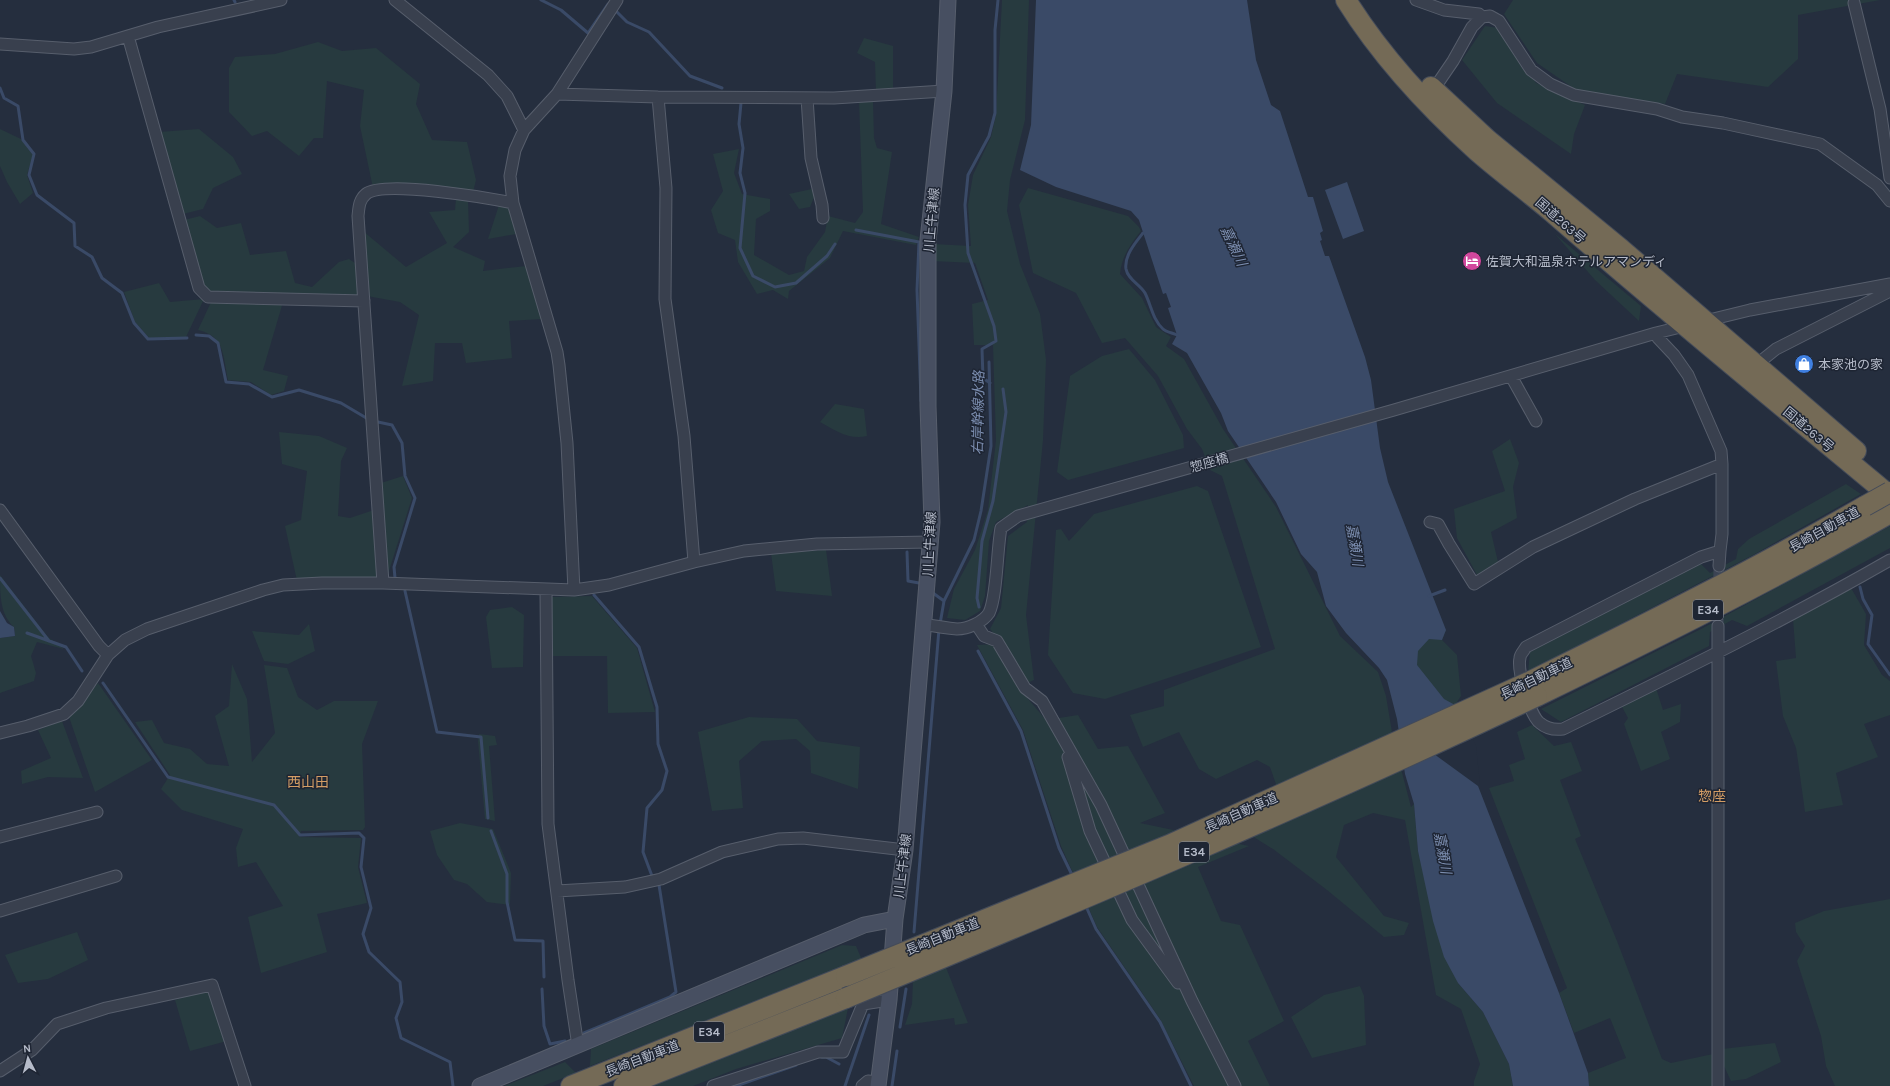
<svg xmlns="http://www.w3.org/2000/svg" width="1890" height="1086" viewBox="0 0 1890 1086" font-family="Karla,'Noto Sans JP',sans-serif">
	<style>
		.green { fill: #273a3f }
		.water { fill: #3a4a67 }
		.pier { fill: #252e3e }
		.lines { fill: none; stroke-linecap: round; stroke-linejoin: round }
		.stream { stroke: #3a4a67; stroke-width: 3 }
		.street-tunnel { stroke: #3b4353; stroke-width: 11; stroke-dasharray: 11 5.5; stroke-linecap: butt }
		.street-casing { stroke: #575e6c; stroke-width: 13 }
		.secondary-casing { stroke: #575e6c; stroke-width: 17 }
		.highway-casing { stroke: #444b59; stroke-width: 22 }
		.street { stroke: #39404e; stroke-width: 11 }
		.secondary { stroke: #474f61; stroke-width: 15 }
		.highway { stroke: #746a56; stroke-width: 20 }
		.highway-bridge-casing { stroke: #444b59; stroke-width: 22; stroke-linecap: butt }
		.highway-bridge { stroke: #746a56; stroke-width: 20 }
		.labels { text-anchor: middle; stroke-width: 3; stroke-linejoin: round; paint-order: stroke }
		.shield { fill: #1e2533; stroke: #888e9c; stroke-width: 1 }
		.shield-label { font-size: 12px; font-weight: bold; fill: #b5bbc9 }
		.street-label { font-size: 13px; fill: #b5bbc9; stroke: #1e2533 }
		.poi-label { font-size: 13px; fill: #b5bbc9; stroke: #1e2533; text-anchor: start }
		.water-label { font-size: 14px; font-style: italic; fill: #7c8eb0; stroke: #1e2533 }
		.neighbourhood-label { font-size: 14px; fill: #d39d65; stroke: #1e2533 }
	</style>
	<rect width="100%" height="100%" fill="#252e3e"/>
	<!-- green -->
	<path class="green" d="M1002 0H1029L1025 120 1010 180 1007 211 1020 264 1040 314 1046 360 1043 440 1026 615 1034 680 1018 687 1046 720 1078 715 1098 749 1128 746 1165 813 1140 823 1249 846 1198 867 1221 921 1240 925 1284 1021 1248 1041 1270 1086H1194L1160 1019 1097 927 1061 846 1023 730 977 645 1002 644 990 629 1001 608 1008 536 1027 522 1028 505 996 522 989 541 985 596 980 611 965 620 947 618 954 589 975 550 988 510 996 440 993 345H974L972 304 988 300 975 263 932 261 933 244 971 246 968 205 973 175 991 137 996 115Z
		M1513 0H1880L1798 15V59L1768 87 1677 74 1665 104 1576 90 1537 63 1504 14Z
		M1485 26 1499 28 1536 83 1585 105 1574 134 1571 154 1497 103 1462 60Z
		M864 38 893 46V90L876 92 875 62 857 53Z
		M318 42 342 51 376 48 420 84 416 104 432 140 467 142 476 180 473 192 373 188 360 126 364 90 327 81 323 138H314L299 156 267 131 252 136 229 112V68L235 57 275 54Z
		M859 101H873L874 138 877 148 892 152 881 224 919 237 916 245 843 231 830 258 789 291 788 299 773 290 757 294 738 262 735 240 718 233 711 210 723 191 713 154 739 149 734 173 742 194 770 199V211L756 219 754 255 789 275 804 271 807 257 825 232 828 216 855 223 863 212Z
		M0 129 21 139 33 155 27 175 33 193 20 204 7 182 0 166Z
		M199 129 233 157 242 174 213 188 203 209 183 214 159 132Z
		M1028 188 1128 216 1139 227 1141 231C1130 245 1122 256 1120 274L1142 298 1156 327 1171 337 1166 346 1184 359 1223 429 1276 507 1340 636 1378 672 1386 696 1393 738 1411 807 1414 804 1418 851 1458 983 1483 1012 1509 1064 1513 1086H1474V1081L1480 1064 1461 1009 1436 995 1405 820 1373 813 1344 825 1336 857 1384 916 1409 923 1404 935 1384 937 1327 890 1273 849 1252 836 1200 820 1277 787 1270 767 1257 760 1216 779 1199 769 1179 732 1143 747 1130 715 1164 706V690L1275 649 1222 476 1210 470 1202 449 1187 429 1158 376 1125 338 1102 343 1076 293 1033 273 1019 205Z
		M812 189 815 195 810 207 799 209 789 194Z
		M456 198 468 200 469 232 453 247 485 261 483 271 526 266 542 319 509 321 512 358 466 363 462 343H435L433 381 402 386 419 315 400 302 367 296 363 231 406 267 447 243 429 212 455 210Z
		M499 205 508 206 516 234 488 239Z
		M200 216 217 228 241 223 250 255 286 251 295 283 312 287 339 262 349 259 358 265 361 296 211 293 204 287 184 220Z
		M1555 234 1641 306 1639 321 1595 280Z
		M159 283 170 302 204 299 186 337 149 338 135 322 124 292Z
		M212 300 283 302 263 370 288 376 284 391 271 395 251 382 228 380C223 356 225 336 198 330Z
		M1129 349 1155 380 1183 435 1184 448 1068 480 1057 472 1070 376 1102 356Z
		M835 404 864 409 867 436C849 440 836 431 820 422Z
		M279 432 319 436 347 448 341 461 338 516 350 518 374 510 378 579 297 581 285 526 301 520 307 471 282 464Z
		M1510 439 1519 463 1513 487 1517 518 1491 532 1498 562 1477 575 1457 538 1454 509 1505 491 1492 451Z
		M403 476 412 498 388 574 381 483Z
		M1846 484 1861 494 1755 554 1528 672 1530 652 1701 564 1710 573 1736 559 1738 549 1749 539Z
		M1197 486 1208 491 1261 647 1105 699 1073 693 1048 655 1056 530 1061 529 1069 541 1094 514Z
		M1890 526V548L1747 626 1732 620 1710 632 1709 646 1561 722 1541 709 1703 628Z
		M826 550 832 596 776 591 771 553Z
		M0 575 48 637 64 649 37 642 31 656 36 673 34 681 0 693V638L15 636 14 627C0 615 0 594 0 575Z
		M1851 588 1866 614 1864 645 1882 675 1890 681V715L1864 724 1878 757 1836 773 1843 805 1805 812 1798 761 1796 748 1783 716 1776 661 1796 658 1793 619Z
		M592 596 637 648 655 712 608 713 607 656H551L550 597Z
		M512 607 524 615 523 667 492 668 486 617 490 610Z
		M309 624 315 651 288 664 264 661 252 631 299 635Z
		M1437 625 1446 630 1442 640 1457 655 1461 696 1455 705 1474 747 1408 666 1411 651Z
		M232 664 247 699 252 762 275 733 264 665 287 668 298 697 317 710 334 701H378L362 744 365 827 363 830 301 831 299 837 361 838 358 867 367 903 317 914 327 952 261 973 248 917 283 906 256 862 238 867 236 848 243 829 182 810 161 789 170 775 135 722 152 720 164 743 190 749 207 764 229 766 215 716 229 706Z
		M98 683 152 760 95 792 69 717Z
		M1656 688 1663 710 1681 704 1680 722 1661 732 1670 759 1641 771 1624 724 1628 718 1621 705Z
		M749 717 797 719 817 741 860 747 858 789 811 773 810 751 796 739 762 741 739 761 743 808 712 811 698 732Z
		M62 721 83 778 48 777 22 784 21 771 51 758 38 730Z
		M1532 725 1554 746 1571 742 1582 771 1560 780 1581 836 1575 839 1617 941 1662 1059 1671 1063 1713 1054V1086H1589L1588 1073 1626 1058 1610 1018 1574 1033 1559 993 1567 988 1489 788 1514 781 1509 765 1525 759 1517 732Z
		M479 734 495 736 497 745 489 746 495 821 485 819 478 741Z
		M460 823 493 829 511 873 510 905 487 902 467 884 454 880 437 855 430 831Z
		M1890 899V1086H1835L1826 1066 1821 1036 1797 961 1805 946 1796 932 1795 923 1824 911Z
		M77 932 88 960 48 979 18 983 5 955Z
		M842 945 856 946 862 960 590 1066 591 1049Z
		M945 965 968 1023 955 1025 954 1018 905 1025 912 1004 913 980Z
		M1360 986 1364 996 1366 1045 1312 1058 1291 1017 1324 995Z
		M209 990 227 1041 190 1051 175 1000Z
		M848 1008 842 1038 736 1069 693 1086H652Z
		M1775 1043 1781 1062 1746 1079 1731 1081 1723 1064 1722 1049Z
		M565 1062 576 1073 543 1086H504Z"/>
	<!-- water -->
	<path class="water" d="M1036 0H1247L1256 60 1271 105 1280 111 1308 197H1313L1323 231 1320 233 1322 240 1320 241 1325 256H1329L1365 357 1371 380 1380 448 1388 482 1446 630 1442 640 1429 639 1418 651 1417 665 1444 699 1455 705 1474 747 1478 786 1559 993 1588 1073 1589 1086H1513L1509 1064 1483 1012 1458 983 1444 957 1433 921 1418 851 1414 804 1405 774 1397 719 1387 680 1379 668 1346 633 1326 606 1317 572 1301 554 1276 502 1228 431 1221 413 1187 353 1172 344 1177 335 1168 308 1171 307 1166 293 1163 294 1139 220 1131 211 1056 187 1020 170 1031 125Z
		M1347 182 1364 231 1343 239 1325 190Z
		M0 611 7 623 14 627 15 636 0 638Z"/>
	<!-- pier -->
	<path class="pier" d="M1457 705 1476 746 1480 784 1478 786 1434 754Z"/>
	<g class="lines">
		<!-- stream -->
		<path class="stream" d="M234 0 235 2
			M541 0 561 10 588 33 608 4
			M617 12 627 22 649 32 690 76 722 88
			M0 88 4 98 18 106 23 140 34 154 29 175 37 195 74 223 75 246 92 257 102 278 122 293 134 323 148 339 187 338
			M741 103 739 124 743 148 740 173 745 193 740 248 753 276 775 287 796 283 827 256 835 244
			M856 230 919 242 917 290 921 401
			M1143 233C1135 243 1124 256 1126 269 1128 280 1140 284 1145 293 1151 305 1153 320 1163 329 1166 332 1173 333 1177 335
			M196 335 209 336 218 343 226 382 249 384 272 397 299 390 341 403 368 419
			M990 383 983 378 982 349 996 341 994 326 968 253 965 205 968 175 989 136 995 113V30L998 0
			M378 422 392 425 402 443 405 476 415 498 394 567 395 578
			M907 552 908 581 919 583
			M0 578 49 641
			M1860 587 1863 599 1872 615 1868 644 1890 675
			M405 591 437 732 481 737 488 818
			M933 593 944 601
			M594 595 639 647 657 707 658 744 667 771 662 790 647 808 643 852 652 876
			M1429 596 1445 590
			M979 607 977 598 982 541 993 501 1006 412 1003 389
			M940 624 944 601 974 540 981 511 991 446 989 362
			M27 633 66 647 82 671
			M978 651 1021 731 1059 848 1073 877
			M103 683 168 777 274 805 300 835 359 833 364 838 361 867 371 908 363 934 369 952 400 982 402 1002 396 1018 401 1038 450 1062 453 1086
			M491 831 507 874V902L515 940 543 941 544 977
			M1085 904 1096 929 1160 1022 1191 1086
			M914 932 939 629
			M542 989 544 1026 550 1044 565 1041
			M900 1027 906 989
			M584 1033 670 997 676 992 659 885
			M822 1057H826L839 1064
			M736 1086 796 1065
			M845 1086 869 1015
			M892 1086 897 1051"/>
		<!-- street-tunnel -->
		<path class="street-tunnel" d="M1718 626 1719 566"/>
		<defs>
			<path id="street" d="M395 0 488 75 507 96 524 130
				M1416 0 1444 10 1479 14 1482 17
				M1854 3 1880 109 1890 178
				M128 36 199 288 208 297 364 301
				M0 44 74 49 91 47 158 27 281 0
				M1432 88 1438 83 1453 61 1472 27 1482 17 1490 16 1499 21 1531 70 1550 84 1574 95 1657 109 1682 117 1723 123 1820 144 1877 185 1890 201
				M557 94 658 97 834 98 944 91
				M658 97 666 188 665 299 684 436 694 562
				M807 98 811 158 822 205 823 218
				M1656 333 1658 338 1674 355 1688 375 1721 451 1722 464
				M1756 365 1776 349 1890 291
				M1511 376 1536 421
				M0 510 99 646 108 655
				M1430 522 1438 524 1449 544 1474 584 1533 547 1635 499 1722 464V534L1720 551 1701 557 1526 647C1524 651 1520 654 1520 658 1517 670 1530 716 1540 723 1547 729 1555 730 1563 729 1673 675 1784 621 1890 560
				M1719 566 1720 551
				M383 583 358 216C359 207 359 200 366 194 384 180 488 198 513 203
				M546 590 548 824 568 980 578 1046
				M574 590 567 443 559 365 557 352 513 203 510 176 515 150 524 130 557 94 617 0
				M923 624C934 626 946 628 957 629 968 629 983 622 989 613 997 597 997 549 1001 528L1018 516 1394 410 1656 333 1750 310 1890 284
				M976 624 984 636 997 641 1025 688 1042 701 1101 805 1192 1001 1235 1086
				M0 733 28 726 64 714 78 701 108 655 125 640 147 629 263 590 283 585 322 583H383L574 590 609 585 694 562 744 551 817 544 930 542
				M1068 757 1090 831 1132 920 1178 983
				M0 837 97 812
				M557 891 625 887 661 879 722 852 778 839 803 838 905 850
				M0 911 116 876
				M0 1071 32 1050 57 1024 106 1008 212 985 245 1086
				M713 1086 818 1052H843L863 1004 889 1000
				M862 1086 868 1081 879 1082
				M1718 1086V626"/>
			<path id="secondary" d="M480 1086 864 925 895 919
				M878 1086 889 1000 895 919 905 850 932 522 928 406V240L944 91 948 0"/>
			<path id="highway" d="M1346 0C1381 56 1428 107 1477 151 1501 172 1527 191 1552 212 1663 309 1777 402 1890 496
				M1431 87 1488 140 1621 249 1856 451
				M1531 681C1644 625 1756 569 1865 506
				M1537 696C1656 638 1775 579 1890 513
				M571 1086 846 976
				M624 1086 846 998"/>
		</defs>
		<!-- street casing -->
		<use href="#street" class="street-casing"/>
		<!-- secondary casing -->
		<use href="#secondary" class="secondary-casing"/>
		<!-- highway casing -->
		<use href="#highway" class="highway-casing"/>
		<!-- street -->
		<use href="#street" class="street"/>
		<!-- secondary -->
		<use href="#secondary" class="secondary"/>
		<!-- highway -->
		<use href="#highway" class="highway"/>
		<defs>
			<path id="highway-bridge" d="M1865 506 1890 492
				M846 976 1169 845 1531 681
				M846 998C1078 902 1310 804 1537 696"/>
		</defs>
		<!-- highway-bridge casing -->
		<use href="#highway-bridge" class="highway-bridge-casing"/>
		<!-- highway-bridge -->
		<use href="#highway-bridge" class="highway-bridge"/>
	</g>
	<!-- icons -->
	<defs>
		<symbol id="hotel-disc" viewBox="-11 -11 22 22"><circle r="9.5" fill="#d1479c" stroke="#1e2533"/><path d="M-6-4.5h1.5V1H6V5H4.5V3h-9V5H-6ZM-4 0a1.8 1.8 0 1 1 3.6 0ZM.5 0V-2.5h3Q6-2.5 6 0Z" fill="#fff"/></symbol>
		<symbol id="shop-disc" viewBox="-11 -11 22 22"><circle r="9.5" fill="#3f7fe0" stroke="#1e2533"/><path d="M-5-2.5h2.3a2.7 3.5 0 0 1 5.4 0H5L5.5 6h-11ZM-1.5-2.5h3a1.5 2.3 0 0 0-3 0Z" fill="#fff"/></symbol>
	</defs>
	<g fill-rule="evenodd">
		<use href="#hotel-disc" x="1461" y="250" width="22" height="22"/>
		<use href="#shop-disc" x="1793" y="353" width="22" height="22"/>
	</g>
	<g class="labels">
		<!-- shield labels -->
		<g class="shield">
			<rect x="1693" y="600" width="30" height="20" rx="3"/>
			<rect x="1179" y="842" width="30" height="20" rx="3"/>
			<rect x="694" y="1022" width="30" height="20" rx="3"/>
		</g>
		<g class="shield-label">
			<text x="1708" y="614">E34</text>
			<text x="1194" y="856">E34</text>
			<text x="709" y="1036">E34</text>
		</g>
		<!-- street labels -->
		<g class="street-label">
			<text transform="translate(931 220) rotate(-85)" y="5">川上牛津線</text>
			<text transform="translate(1561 220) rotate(41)" y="5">国道263号</text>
			<text transform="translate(1809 429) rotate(40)" y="5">国道263号</text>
			<text transform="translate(1209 462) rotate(-16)" y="5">惣座橋</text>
			<text transform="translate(1824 529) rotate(-29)" y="5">長崎自動車道</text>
			<text transform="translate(929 544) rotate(-87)" y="5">川上牛津線</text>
			<text transform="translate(1536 678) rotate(-26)" y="5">長崎自動車道</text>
			<text transform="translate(1241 812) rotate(-24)" y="5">長崎自動車道</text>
			<text transform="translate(902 866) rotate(-83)" y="5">川上牛津線</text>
			<text transform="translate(942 936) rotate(-22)" y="5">長崎自動車道</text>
			<text transform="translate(642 1058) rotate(-21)" y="5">長崎自動車道</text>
		</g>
		<!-- poi labels -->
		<g class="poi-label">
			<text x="1486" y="266">佐賀大和温泉ホテルアマンディ</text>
			<text x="1818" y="369">本家池の家</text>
		</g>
		<!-- water labels -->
		<g class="water-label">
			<text transform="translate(1234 246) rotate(65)" y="5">嘉瀬川</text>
			<text transform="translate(978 413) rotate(-89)" y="5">右岸幹線水路</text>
			<text transform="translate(1355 545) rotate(81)" y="5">嘉瀬川</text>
			<text transform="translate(1443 853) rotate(80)" y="5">嘉瀬川</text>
		</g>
		<!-- neighbourhood labels -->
		<g class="neighbourhood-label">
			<text x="308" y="787">西山田</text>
			<text x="1712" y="801">惣座</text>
		</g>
	</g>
	<!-- north arrow -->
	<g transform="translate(28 1058) rotate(354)" stroke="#1e2533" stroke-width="3" paint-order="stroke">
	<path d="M0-3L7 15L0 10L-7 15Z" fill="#b5bbc9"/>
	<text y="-6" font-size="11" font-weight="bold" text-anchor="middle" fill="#b5bbc9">N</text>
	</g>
</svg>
